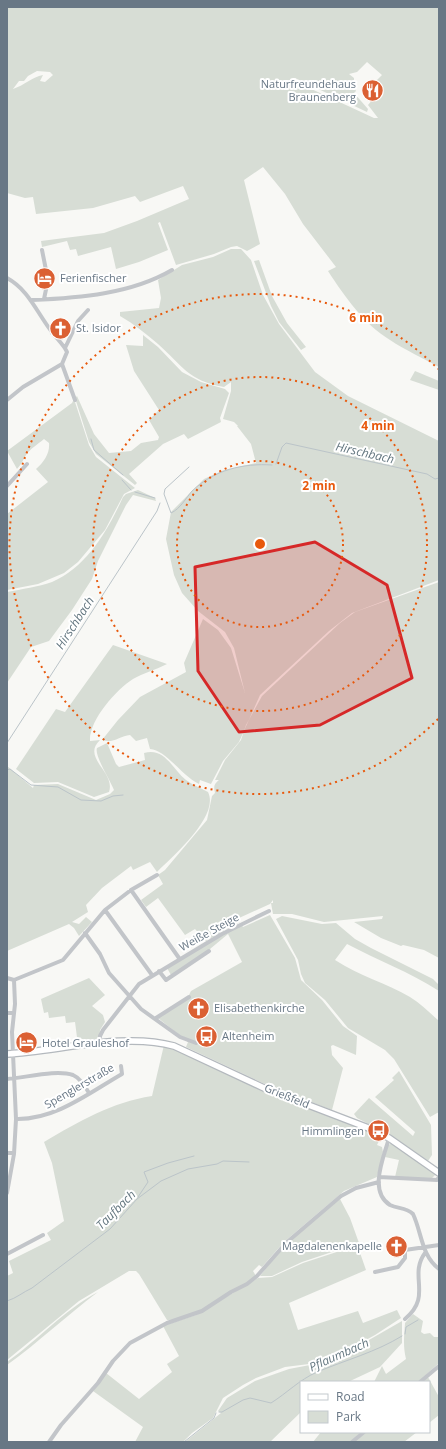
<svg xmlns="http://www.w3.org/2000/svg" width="446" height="1449" viewBox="0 0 446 1449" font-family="'Open Sans',sans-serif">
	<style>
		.green { fill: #d7ddd5; fill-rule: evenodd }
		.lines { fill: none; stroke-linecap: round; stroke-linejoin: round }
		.stream { stroke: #bbc4c9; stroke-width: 1 }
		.secondary-casing { stroke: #b4b9be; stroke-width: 8 }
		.minor { stroke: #c2c5c9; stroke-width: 4 }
		.secondary { stroke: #fff; stroke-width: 5.5 }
		.marked { fill: #d62828; fill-opacity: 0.2; stroke: #d62828; stroke-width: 3; stroke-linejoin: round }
		.ring { fill: none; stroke: #e8590c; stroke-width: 2; stroke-dasharray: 2 4 }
		.labels { text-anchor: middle; stroke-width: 4; stroke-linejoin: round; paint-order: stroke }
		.poi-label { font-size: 11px; fill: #687785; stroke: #fff; text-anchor: start }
		.street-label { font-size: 11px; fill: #687785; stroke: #fff }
		.water-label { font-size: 12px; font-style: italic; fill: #647780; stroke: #fff }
		.centre { fill: #e8590c; stroke: #fff; stroke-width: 2 }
		.ring-label { font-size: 12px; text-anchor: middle; font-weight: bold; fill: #e8590c; stroke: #fff; stroke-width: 4; stroke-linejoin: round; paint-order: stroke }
	</style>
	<rect width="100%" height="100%" fill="#f8f8f5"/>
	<!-- green -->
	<path class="green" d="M7 7H439V367C423 358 405 350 390 340 364 324 345 297 328 271L336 267 303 224 285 194 263 167 244 180 260 244 247 251 237 246 231 247 214 254 176 265 160 222 158 223 168 250 139 262 116 269 111 247 78 256 76 249 70 250 67 241 42 247 41 241 104 233 137 221 189 199 183 186 140 202 135 196 93 208 36 214 33 197 25 198 7 193ZM367 62 382 75 374 83 380 91 368 105 378 118H374L292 80 295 78 367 112 368 109 354 93 356 91 354 86V78L349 74 357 72ZM37 71 50 72 53 75 45 82 40 81 43 75C32 77 25 85 13 89L19 81H24L28 76Z
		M231 249H241L251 260 263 295 279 324 315 372 348 396 439 441V580L352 613 329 631 260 695 239 742 223 761 211 784 200 780 199 784C181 775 166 750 150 749L147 738 136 741 130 735C120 736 113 744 102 740L118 720 140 697 186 672 184 663 203 619 218 630 231 648 245 693 234 648 225 632 198 611 182 593 174 575 166 539 171 512 204 479 224 470 256 463 251 444 237 426H238L234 422 223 419 231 391V382L224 387C188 381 182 365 158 344 146 334 134 324 120 316V312L159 308 161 298 158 280 182 265 213 257Z
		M259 260 272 296 287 323 306 347 301 350 279 322 271 306 254 261Z
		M143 335 158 347 182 372 201 382 225 389 229 393 220 418 221 422 188 439 184 434 163 444 129 474 137 483 135 485 96 454 89 442 75 398 77 396 94 434 109 453 131 451 141 443 158 440 159 437 149 420 159 410 134 371 126 345 143 346Z
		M415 371 439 381V390L410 380Z
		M74 399 89 445 96 457 135 488 124 494 105 530 78 562 64 573 38 584 7 590V514L48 482 36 469C44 462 50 453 49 443L44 439C38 444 30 449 26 455 23 460 21 465 17 469L7 451 72 403Z
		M138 490 155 498 156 501 133 495 126 505 98 561 92 579 72 610 49 641 31 647 7 683V592C22 589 38 587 52 582 87 567 108 530 123 497L126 494Z
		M439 582V958L424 950 403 945 401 946 381 938 354 922 382 919 383 916 324 922 292 914H273L271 903H273V900L270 904 239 918 240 922 206 941 195 929 185 935 158 898 146 907 141 900 163 884 158 875 165 870 207 820 212 796 215 793C214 787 213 785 219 780H215L225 760 241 740 246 725 262 696 340 623 355 612Z
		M113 645 167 664C156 670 143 673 133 679 116 690 89 720 90 741L100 740C81 758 116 772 109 792L94 797 58 782 34 783 16 769 56 709 65 712Z
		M107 743 116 764 119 767 145 760 144 753C165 747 172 769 186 780 193 785 201 788 208 792 220 816 173 856 157 872L150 862 133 870 131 866 102 888 86 905 88 912 72 922 79 924 86 917 92 922 79 936 74 928 69 924 7 951V766L33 788 34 785 58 784 96 800 110 794 114 790C110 780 94 755 97 748Z
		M270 915 295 958 301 980 322 1000 343 1026 357 1036 356 1055 333 1045 331 1046 332 1055 343 1068 332 1110 267 1085 186 1047 188 1042 158 1018 188 997 191 991 242 962 228 934 210 949 171 975 167 968 241 924 243 927Z
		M282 916 322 924 336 923 355 939 371 948 433 979 439 985V991C410 972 377 960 347 944L335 960C359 976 386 983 410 997 421 1004 430 1013 439 1021V1112L430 1117 394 1059 385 1050 348 1028 325 1000 305 983 301 974 298 960 276 919Z
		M89 978 105 995 92 1006 103 1015 105 1022 100 1030 99 1043 78 1045 75 1022 66 1023 65 1016 49 1018 48 1012 44 1013 41 999Z
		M164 1045 176 1049 263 1090 347 1122 381 1137 377 1145 382 1147 383 1152 377 1177 344 1191 284 1242 262 1267 259 1265 253 1271 256 1276 252 1280C231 1292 191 1321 167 1320L139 1274 136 1271H129L79 1301 7 1360V1276L13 1273 9 1261 51 1240 47 1233 64 1221 52 1163 44 1142C78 1122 112 1102 152 1096Z
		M399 1071 431 1125 432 1155 428 1161 392 1136 357 1118 354 1114 369 1098 413 1136 415 1132 375 1097 394 1080 392 1078Z
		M393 1143 436 1174 431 1179 395 1177 399 1160 385 1157 388 1145Z
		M340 1199 350 1218 359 1243 302 1262 272 1276H260L285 1244Z
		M355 1246 358 1247 366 1270 289 1303 298 1330 358 1311 363 1323 397 1310 401 1318 375 1335 353 1347 309 1364 285 1367 256 1378 243 1385 223 1398 213 1418 192 1433 183 1442H135L143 1427 93 1391 106 1373 139 1399 172 1372 167 1364 179 1356 163 1326 196 1315 258 1278 272 1277 303 1263Z
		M98 1292C67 1315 39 1342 7 1365V1362C38 1340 64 1310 98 1292Z
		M413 1314 423 1321 421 1332 424 1334 430 1333 434 1337H439V1363L418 1382H374L382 1366 386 1374 406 1359C403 1347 404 1337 405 1323Z
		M402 1321V1343L380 1367 348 1382H301V1412L270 1442H185L221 1413 218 1411 227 1398 255 1381 289 1369 310 1365 355 1348Z
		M428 1377 439 1397V1415L429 1423V1382H422Z
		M321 1432H361L350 1442H313Z
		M366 1432H417L404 1442H354Z"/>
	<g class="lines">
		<!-- stream -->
		<path class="stream" d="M91 439 94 450 123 475
			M276 464 282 447 286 443 427 474 435 479 439 478
			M189 467 165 489 164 494 171 513C180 509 186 498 192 491 214 470 243 463 272 465
			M122 480 131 490
			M135 492 155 498
			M7 743 157 511 160 503
			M7 770 10 769 31 785 58 787 81 800 101 801 113 796 123 795
			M138 1197 148 1182 144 1172 168 1163 194 1156
			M7 1301C17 1298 23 1292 32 1288L110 1229 137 1199 161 1181 188 1169 217 1164 223 1161 249 1162
			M405 1334 406 1327 418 1320
			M219 1412H222L243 1400 250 1398 271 1403C287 1393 299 1380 317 1372 346 1360 376 1352 402 1336
			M184 1442 214 1418 216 1413"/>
		<defs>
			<path id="secondary" d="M7 1054C59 1051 124 1032 174 1046L264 1088 371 1129 389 1138 439 1173"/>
		</defs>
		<!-- secondary casing -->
		<use href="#secondary" class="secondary-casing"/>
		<!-- minor -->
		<path class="minor" d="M42 250 48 280 44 299
			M7 278C29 290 37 313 52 332 57 339 64 345 67 352L62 364 23 387 7 400
			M32 300C79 298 131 294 172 270
			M52 333 55 330 72 332
			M65 348 78 321 88 310
			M62 364 75 400
			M7 486 27 464
			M131 890 179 958
			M105 910 152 975
			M85 933 100 954 109 973 141 1009 180 1037 196 1043
			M159 971 166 980 209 951
			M7 978 14 980
			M7 1013H14
			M156 1018 189 997
			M100 1044V1036L103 1030 139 984 222 934 269 911
			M7 1079C25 1078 56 1069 73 1075 80 1078 85 1086 89 1093
			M16 1119C55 1120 89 1093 122 1074L121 1066
			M389 1138C384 1157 368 1191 390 1205 398 1209 406 1207 413 1214 422 1233 421 1255 439 1269
			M7 1153H14
			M379 1177 437 1180 439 1177
			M7 1193 14 1154 16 1119 12 1032 15 1004 14 980 63 960 105 910 131 890 157 875
			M7 1254 43 1235
			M375 1272 398 1267 405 1258V1250L439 1245
			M405 1319C433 1296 408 1276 425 1253
			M420 1382 439 1366
			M49 1442 61 1425 98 1383 113 1361 130 1343 167 1323 202 1311 231 1292 247 1284 257 1276 286 1243 341 1196 356 1188 379 1182
			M352 1442 364 1432"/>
		<!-- secondary -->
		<use href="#secondary" class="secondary"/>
	</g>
	<!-- marked area -->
	<path class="marked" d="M315 542 387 585 412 678 320 725 239 732 198 671 195 567Z"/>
	<!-- distance rings -->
	<g class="ring">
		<circle cx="260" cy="544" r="83"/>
		<circle cx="260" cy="544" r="167"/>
		<path d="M438 719A250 250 0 1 1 438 369"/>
	</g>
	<!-- icons -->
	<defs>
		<symbol id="restaurant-disc" viewBox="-11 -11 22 22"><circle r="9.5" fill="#db6033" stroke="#fff"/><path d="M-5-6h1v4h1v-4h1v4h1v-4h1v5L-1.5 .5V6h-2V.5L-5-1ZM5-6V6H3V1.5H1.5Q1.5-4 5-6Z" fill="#fff"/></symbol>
		<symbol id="hotel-disc" viewBox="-11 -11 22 22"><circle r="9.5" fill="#db6033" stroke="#fff"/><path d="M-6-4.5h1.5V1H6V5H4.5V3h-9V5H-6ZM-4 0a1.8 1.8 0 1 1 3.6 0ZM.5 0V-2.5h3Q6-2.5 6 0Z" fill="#fff"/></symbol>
		<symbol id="church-disc" viewBox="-11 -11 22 22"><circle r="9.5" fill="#db6033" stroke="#fff"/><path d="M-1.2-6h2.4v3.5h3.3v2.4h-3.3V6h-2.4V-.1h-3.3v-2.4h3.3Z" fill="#fff"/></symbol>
		<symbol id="bus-disc" viewBox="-11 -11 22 22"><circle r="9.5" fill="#db6033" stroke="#fff"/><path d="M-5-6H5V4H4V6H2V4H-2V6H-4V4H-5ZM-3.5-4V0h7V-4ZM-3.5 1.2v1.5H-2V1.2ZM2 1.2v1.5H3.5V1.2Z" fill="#fff"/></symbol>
	</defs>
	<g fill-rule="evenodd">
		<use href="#restaurant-disc" x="360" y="78" width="25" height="25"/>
		<use href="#hotel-disc" x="32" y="266" width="25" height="25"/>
		<use href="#church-disc" x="48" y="316" width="25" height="25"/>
		<use href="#church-disc" x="186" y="996" width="25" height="25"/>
		<use href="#bus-disc" x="194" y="1024" width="25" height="25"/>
		<use href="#hotel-disc" x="14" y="1030" width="25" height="25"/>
		<use href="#bus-disc" x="366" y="1118" width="25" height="25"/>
		<use href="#church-disc" x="384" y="1234" width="25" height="25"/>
	</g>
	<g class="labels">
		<!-- poi labels -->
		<g class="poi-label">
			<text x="356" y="88" text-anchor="end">Naturfreundehaus<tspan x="356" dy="13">Braunenberg</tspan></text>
			<text x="60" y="282">Ferienfischer</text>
			<text x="76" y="332">St. Isidor</text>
			<text x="214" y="1012">Elisabethenkirche</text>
			<text x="222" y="1040">Altenheim</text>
			<text x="42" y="1047">Hotel Grauleshof</text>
			<text x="364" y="1135" text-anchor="end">Himmlingen</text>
			<text x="382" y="1250" text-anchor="end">Magdalenenkapelle</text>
		</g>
		<!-- street labels -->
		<g class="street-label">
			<text transform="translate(209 932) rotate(-29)" y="4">Weiße Steige</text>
			<text transform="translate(79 1086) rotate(-30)" y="4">Spenglerstraße</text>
			<text transform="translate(287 1096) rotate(22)" y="4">Grießfeld</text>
		</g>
		<!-- water labels -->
		<g class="water-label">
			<text transform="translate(365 453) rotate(13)" y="4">Hirschbach</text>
			<text transform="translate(75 623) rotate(-57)" y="4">Hirschbach</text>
			<text transform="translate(116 1210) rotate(-45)" y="4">Taufbach</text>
			<text transform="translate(339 1355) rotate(-24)" y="4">Pflaumbach</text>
		</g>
	</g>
	<circle cx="260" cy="544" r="6" class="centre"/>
	<g class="ring-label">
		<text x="366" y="322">6 min</text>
		<text x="378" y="430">4 min</text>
		<text x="319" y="490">2 min</text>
	</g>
	<!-- border -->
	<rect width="446" height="1449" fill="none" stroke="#687785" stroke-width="16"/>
	<!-- legend -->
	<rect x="300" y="1381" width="130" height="52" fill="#ffffff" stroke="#c3c9ce"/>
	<rect x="308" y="1394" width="20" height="6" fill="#ffffff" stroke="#c3c9ce"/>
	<text x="336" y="1401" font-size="12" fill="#687785">Road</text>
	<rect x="308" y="1411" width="20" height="12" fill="#d7ddd5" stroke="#c3c9ce"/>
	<text x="336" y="1421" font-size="12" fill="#687785">Park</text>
</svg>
